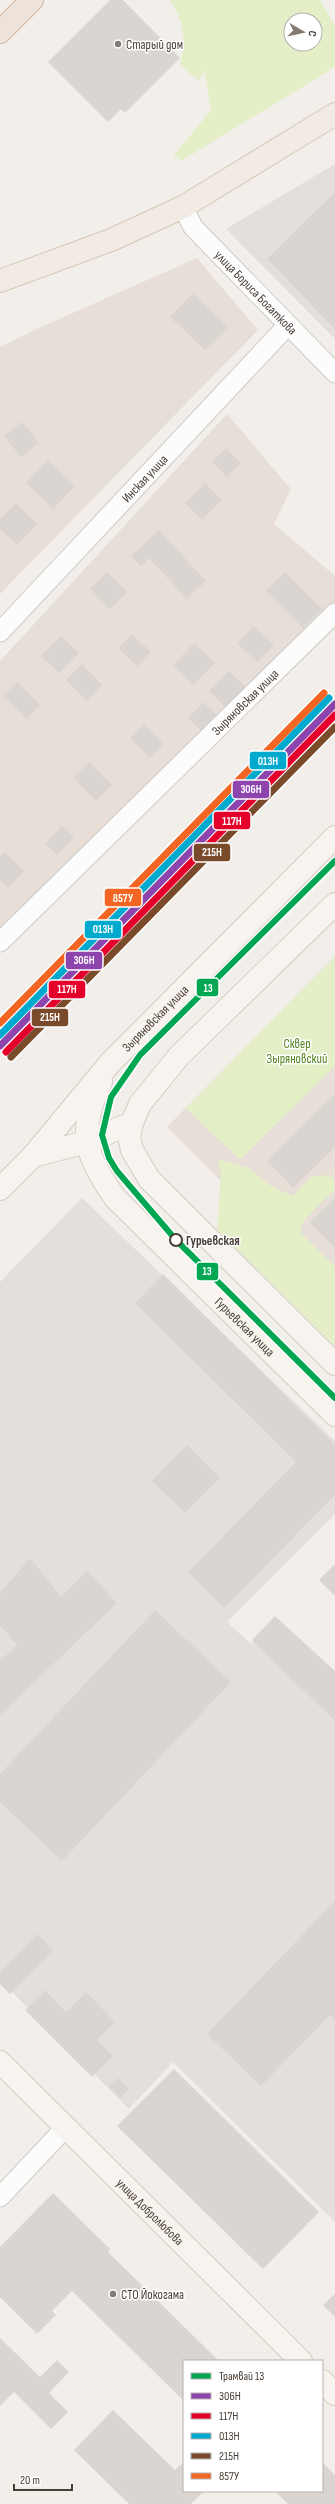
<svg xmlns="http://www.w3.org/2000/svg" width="335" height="2504" viewBox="0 0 335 2504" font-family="'Sofia Sans Condensed',sans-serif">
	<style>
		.residential { fill: #e7dfd7 }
		.industrial { fill: #e5dfdb }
		.green { fill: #e4eec7; fill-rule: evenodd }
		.building { fill: #dad5d1 }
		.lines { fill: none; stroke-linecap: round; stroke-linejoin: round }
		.street-casing { stroke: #cfcac6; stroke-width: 21 }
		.secondary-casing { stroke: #d4ccc1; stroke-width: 24 }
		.primary-casing { stroke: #d6c8b5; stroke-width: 24 }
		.highway-casing { stroke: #cdb7a2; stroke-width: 24 }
		.street { stroke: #fdfcfc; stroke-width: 19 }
		.secondary { stroke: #f7f4ef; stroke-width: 22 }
		.primary { stroke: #f1ebe4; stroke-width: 22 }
		.highway { stroke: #ede3d9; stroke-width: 22 }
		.rail-1-casing { stroke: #fff; stroke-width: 10 }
		.rail-2-casing { stroke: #fff; stroke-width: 10 }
		.rail-3-casing { stroke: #fff; stroke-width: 10 }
		.rail-4-casing { stroke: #fff; stroke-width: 10 }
		.rail-5-casing { stroke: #fff; stroke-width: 10 }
		.rail-1 { stroke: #8e44ad; stroke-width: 7 }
		.rail-2 { stroke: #e4002b; stroke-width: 7 }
		.rail-3 { stroke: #00a9ce; stroke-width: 7 }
		.rail-4 { stroke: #7a4b2a; stroke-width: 7 }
		.rail-5 { stroke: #f26522; stroke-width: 7 }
		.tram-1-casing { stroke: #fff; stroke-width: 9 }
		.tram-1 { stroke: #00a651; stroke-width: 6 }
		.poi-dot { fill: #847c74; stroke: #fff; stroke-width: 1.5 }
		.stop-dot { fill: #fff; stroke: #493e35; stroke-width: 2 }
		.labels { text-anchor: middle; stroke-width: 3; stroke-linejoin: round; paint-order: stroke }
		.poi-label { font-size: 13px; fill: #493e35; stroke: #fff; text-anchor: start }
		.street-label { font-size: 13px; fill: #493e35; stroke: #fff }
		.park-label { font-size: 13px; fill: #538220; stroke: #fff }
		.stop-label { font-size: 13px; font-weight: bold; fill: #493e35; stroke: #fff; text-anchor: start }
		.line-badge { stroke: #fff; stroke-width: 1.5 }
		.badge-label { font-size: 11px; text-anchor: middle; font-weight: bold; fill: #fff }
	</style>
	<rect width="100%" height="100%" fill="#f2eeea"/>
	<!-- residential -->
	<path class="residential" d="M197 258 258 330 0 594V347L41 327Z
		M227 414 291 489 274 524 335 576V613L0 942V661Z
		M335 956V1296L167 1127Z"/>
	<!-- industrial -->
	<path class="industrial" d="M335 164V339L226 229Z
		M82 1198 335 1441V1514L227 1622 251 1644 273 1621 335 1681V2222L173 2062 129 2109 0 1980V1282Z"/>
	<!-- green -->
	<path class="green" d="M170 0H320L335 26V67L181 161 174 155 211 110 204 69 199 81 180 65C186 37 185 25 170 0ZM291 20H315V44H291Z
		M335 957V1066L240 1160 186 1108Z
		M218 1159 249 1168 271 1186 292 1196 312 1176 331 1175 335 1183 334 1190 302 1223 300 1232 335 1267V1346L217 1229 221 1173Z"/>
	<!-- building -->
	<path class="building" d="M110 0H123L180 58 125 113 121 109 108 122 48 62Z
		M335 192V329L267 259Z
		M193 293 228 327 205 350 170 317Z
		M22 422 39 443 21 457 4 436Z
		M226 448 241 463 227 477 212 462Z
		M48 460 75 486 53 509 26 483Z
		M205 483 222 500 202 520 185 503Z
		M16 503 37 524 17 545 0 529V519Z
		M159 530 206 581 187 599 149 558 141 566 131 556Z
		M107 572 127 592 110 609 90 589Z
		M285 572 322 609 303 628 266 591Z
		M254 626 274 645 257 662 237 643Z
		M132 634 151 652 137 666 118 648Z
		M61 636 79 653 59 673 41 656Z
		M194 643 215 663 193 685 173 665Z
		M82 664 102 685 87 701 66 680Z
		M229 671 248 689 228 710 209 691Z
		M17 682 40 705 27 719 3 696Z
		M203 702 218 716 203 732 188 718Z
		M144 724 164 744 150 758 130 738Z
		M89 762 112 785 96 801 73 778Z
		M62 826 74 837 57 855 45 844Z
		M5 852 24 871 8 888 0 881V856Z
		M335 1094V1147L293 1188 267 1161Z
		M335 1198V1248L310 1223Z
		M163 1274 335 1445V1495L224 1608 188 1572 296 1462 135 1303Z
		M187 1445 220 1478 185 1513 152 1481Z
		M30 1558 61 1597 87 1571 117 1603 0 1715V1661L17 1645 0 1625V1593Z
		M335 1564V1596L319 1580Z
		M155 1610 231 1682 62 1861 0 1802V1774Z
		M275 1616 335 1671V1721L252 1640Z
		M335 1901V2020L330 2015 261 2086 207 2034Z
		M37 1934 53 1950 10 1994 0 1984V1973Z
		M45 1990 66 2012 86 1992 115 2022 97 2040 113 2056 92 2077 25 2010Z
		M174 2069 319 2212 263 2269 117 2126Z
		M118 2078 129 2089 120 2097 109 2086Z
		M53 2193 110 2249 108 2252 219 2361H184V2401L72 2291 52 2311 56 2315 37 2334 0 2297V2247Z
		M335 2294V2317L323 2305Z
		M0 2338 40 2377 57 2360 69 2372 49 2393 68 2412 51 2429 14 2392 0 2406Z
		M113 2410 175 2470 184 2462V2491H204L191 2504H129L74 2450Z
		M322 2462 335 2475V2504H288L275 2491H322Z"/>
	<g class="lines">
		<defs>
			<g id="street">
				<path id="s1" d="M183 207 193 227 335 373"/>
				<path id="s2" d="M0 632 288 325"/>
				<path id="s3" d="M0 942 335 613"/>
				<path d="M0 2197 66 2127"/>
			</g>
			<g id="secondary">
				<path d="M335 904 179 1056 140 1104 132 1123 129 1137 132 1150 149 1179 335 1364"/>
				<path id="s4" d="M101 1082C77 1133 85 1154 115 1198L335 1415"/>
				<path d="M33 1156 86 1142 132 1123"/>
				<path id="s5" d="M0 1189 33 1156 110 1063 335 837"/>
				<path id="s6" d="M0 2062 301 2361"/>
				<path d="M322 2381 335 2394"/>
			</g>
			<path id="primary" d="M0 281 111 240 183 207 335 114"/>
			<path id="highway" d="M0 32 32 0"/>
		</defs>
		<!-- street casing -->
		<use href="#street" class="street-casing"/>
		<!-- secondary casing -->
		<use href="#secondary" class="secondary-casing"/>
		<!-- primary casing -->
		<use href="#primary" class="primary-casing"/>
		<!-- highway casing -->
		<use href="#highway" class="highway-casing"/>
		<!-- street -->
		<use href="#street" class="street"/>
		<!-- secondary -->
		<use href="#secondary" class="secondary"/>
		<!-- primary -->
		<use href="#primary" class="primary"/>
		<!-- highway -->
		<use href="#highway" class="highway"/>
		<defs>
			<path id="rail-1" d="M0 1046 335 704"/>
			<path id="rail-2" d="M6 1052 335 715"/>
			<path id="rail-3" d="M0 1035 329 698"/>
			<path id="rail-4" d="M11 1057 335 727"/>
			<path id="rail-5" d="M0 1023 324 693"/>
		</defs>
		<!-- rail-1 casing -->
		<use href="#rail-1" class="rail-1-casing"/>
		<!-- rail-2 casing -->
		<use href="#rail-2" class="rail-2-casing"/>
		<!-- rail-3 casing -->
		<use href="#rail-3" class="rail-3-casing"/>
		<!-- rail-4 casing -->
		<use href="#rail-4" class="rail-4-casing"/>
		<!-- rail-5 casing -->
		<use href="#rail-5" class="rail-5-casing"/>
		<!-- rail-1 -->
		<use href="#rail-1" class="rail-1"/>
		<!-- rail-2 -->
		<use href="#rail-2" class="rail-2"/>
		<!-- rail-3 -->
		<use href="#rail-3" class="rail-3"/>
		<!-- rail-4 -->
		<use href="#rail-4" class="rail-4"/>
		<!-- rail-5 -->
		<use href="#rail-5" class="rail-5"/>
		<defs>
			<path id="tram-1" d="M335 861 140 1055 111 1097 102 1135 109 1158 117 1171 176 1240 335 1398"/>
		</defs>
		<!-- tram-1 casing -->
		<use href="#tram-1" class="tram-1-casing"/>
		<!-- tram-1 -->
		<use href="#tram-1" class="tram-1"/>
	</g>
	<!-- markers -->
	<g class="poi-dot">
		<circle cx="118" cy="44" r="4"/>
		<circle cx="113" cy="2294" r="4"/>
	</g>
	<circle class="stop-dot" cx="176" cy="1240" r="6"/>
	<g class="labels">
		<!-- poi labels -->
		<g class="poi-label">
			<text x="126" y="49">Старый дом</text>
			<text x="121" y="2299">СТО Йокогама</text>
		</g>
		<!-- street labels -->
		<g class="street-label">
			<text dy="5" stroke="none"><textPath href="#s1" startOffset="113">улица Бориса Богаткова</textPath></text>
			<text dy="5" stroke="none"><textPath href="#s2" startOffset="211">Инская улица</textPath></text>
			<text dy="5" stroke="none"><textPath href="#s3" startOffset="343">Зыряновская улица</textPath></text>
			<text dy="5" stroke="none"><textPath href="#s5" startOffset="231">Зыряновская улица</textPath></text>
			<text dy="5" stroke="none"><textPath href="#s4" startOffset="308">Гурьевская улица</textPath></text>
			<text dy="5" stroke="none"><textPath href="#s6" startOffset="212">улица Добролюбова</textPath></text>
		</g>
		<!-- park labels -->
		<g class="park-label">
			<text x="297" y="1048">Cквер<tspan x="297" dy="15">Зыряновский</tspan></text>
		</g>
		<!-- stop labels -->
		<g class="stop-label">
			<text x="186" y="1245">Гурьевская</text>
		</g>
	</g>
	<g class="line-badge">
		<rect x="249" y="751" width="38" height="19" rx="4" fill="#00a9ce"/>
		<rect x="232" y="780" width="38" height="19" rx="4" fill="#8e44ad"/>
		<rect x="213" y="811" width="38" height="19" rx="4" fill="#e4002b"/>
		<rect x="193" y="843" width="38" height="19" rx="4" fill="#7a4b2a"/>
		<rect x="104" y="888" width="38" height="19" rx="4" fill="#f26522"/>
		<rect x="84" y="920" width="38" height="19" rx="4" fill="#00a9ce"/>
		<rect x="65" y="951" width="38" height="19" rx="4" fill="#8e44ad"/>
		<rect x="196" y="978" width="23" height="19" rx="4" fill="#00a651"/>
		<rect x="48" y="980" width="38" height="19" rx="4" fill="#e4002b"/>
		<rect x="31" y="1008" width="38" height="19" rx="4" fill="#7a4b2a"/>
		<rect x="196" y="1262" width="23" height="19" rx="4" fill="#00a651"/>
	</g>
	<g class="badge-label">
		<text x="268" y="765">013Н</text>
		<text x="251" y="793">306Н</text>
		<text x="232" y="825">117Н</text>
		<text x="212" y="856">215Н</text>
		<text x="123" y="902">857У</text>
		<text x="103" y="933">013Н</text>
		<text x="84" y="964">306Н</text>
		<text x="208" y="992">13</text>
		<text x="67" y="993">117Н</text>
		<text x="50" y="1021">215Н</text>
		<text x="207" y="1275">13</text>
	</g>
	<!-- legend -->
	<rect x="183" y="2360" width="140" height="132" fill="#ffffff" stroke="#b6b2ae"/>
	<rect x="191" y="2373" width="20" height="6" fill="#00a651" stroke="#b6b2ae"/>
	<text x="219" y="2380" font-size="12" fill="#493e35">Трамвай 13</text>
	<rect x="191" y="2393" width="20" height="6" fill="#8e44ad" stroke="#b6b2ae"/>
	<text x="219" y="2400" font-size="12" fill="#493e35">306Н</text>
	<rect x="191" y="2413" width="20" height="6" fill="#e4002b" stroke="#b6b2ae"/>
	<text x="219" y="2420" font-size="12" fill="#493e35">117Н</text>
	<rect x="191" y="2433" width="20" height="6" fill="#00a9ce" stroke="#b6b2ae"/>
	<text x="219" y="2440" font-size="12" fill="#493e35">013Н</text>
	<rect x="191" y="2453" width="20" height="6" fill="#7a4b2a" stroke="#b6b2ae"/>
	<text x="219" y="2460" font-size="12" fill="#493e35">215Н</text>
	<rect x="191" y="2473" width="20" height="6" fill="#f26522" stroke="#b6b2ae"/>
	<text x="219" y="2480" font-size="12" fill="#493e35">857У</text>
	<!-- north arrow -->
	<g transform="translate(303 32) rotate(99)"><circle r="19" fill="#ffffff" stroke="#b6b2ae"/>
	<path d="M0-3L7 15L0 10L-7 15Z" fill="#847c74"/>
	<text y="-6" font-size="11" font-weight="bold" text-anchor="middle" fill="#493e35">С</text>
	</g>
	<!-- scale -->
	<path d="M14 2484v6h58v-6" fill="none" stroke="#493e35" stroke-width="2"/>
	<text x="20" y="2484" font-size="12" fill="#493e35" stroke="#ffffff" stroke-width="3" paint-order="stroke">20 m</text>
</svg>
